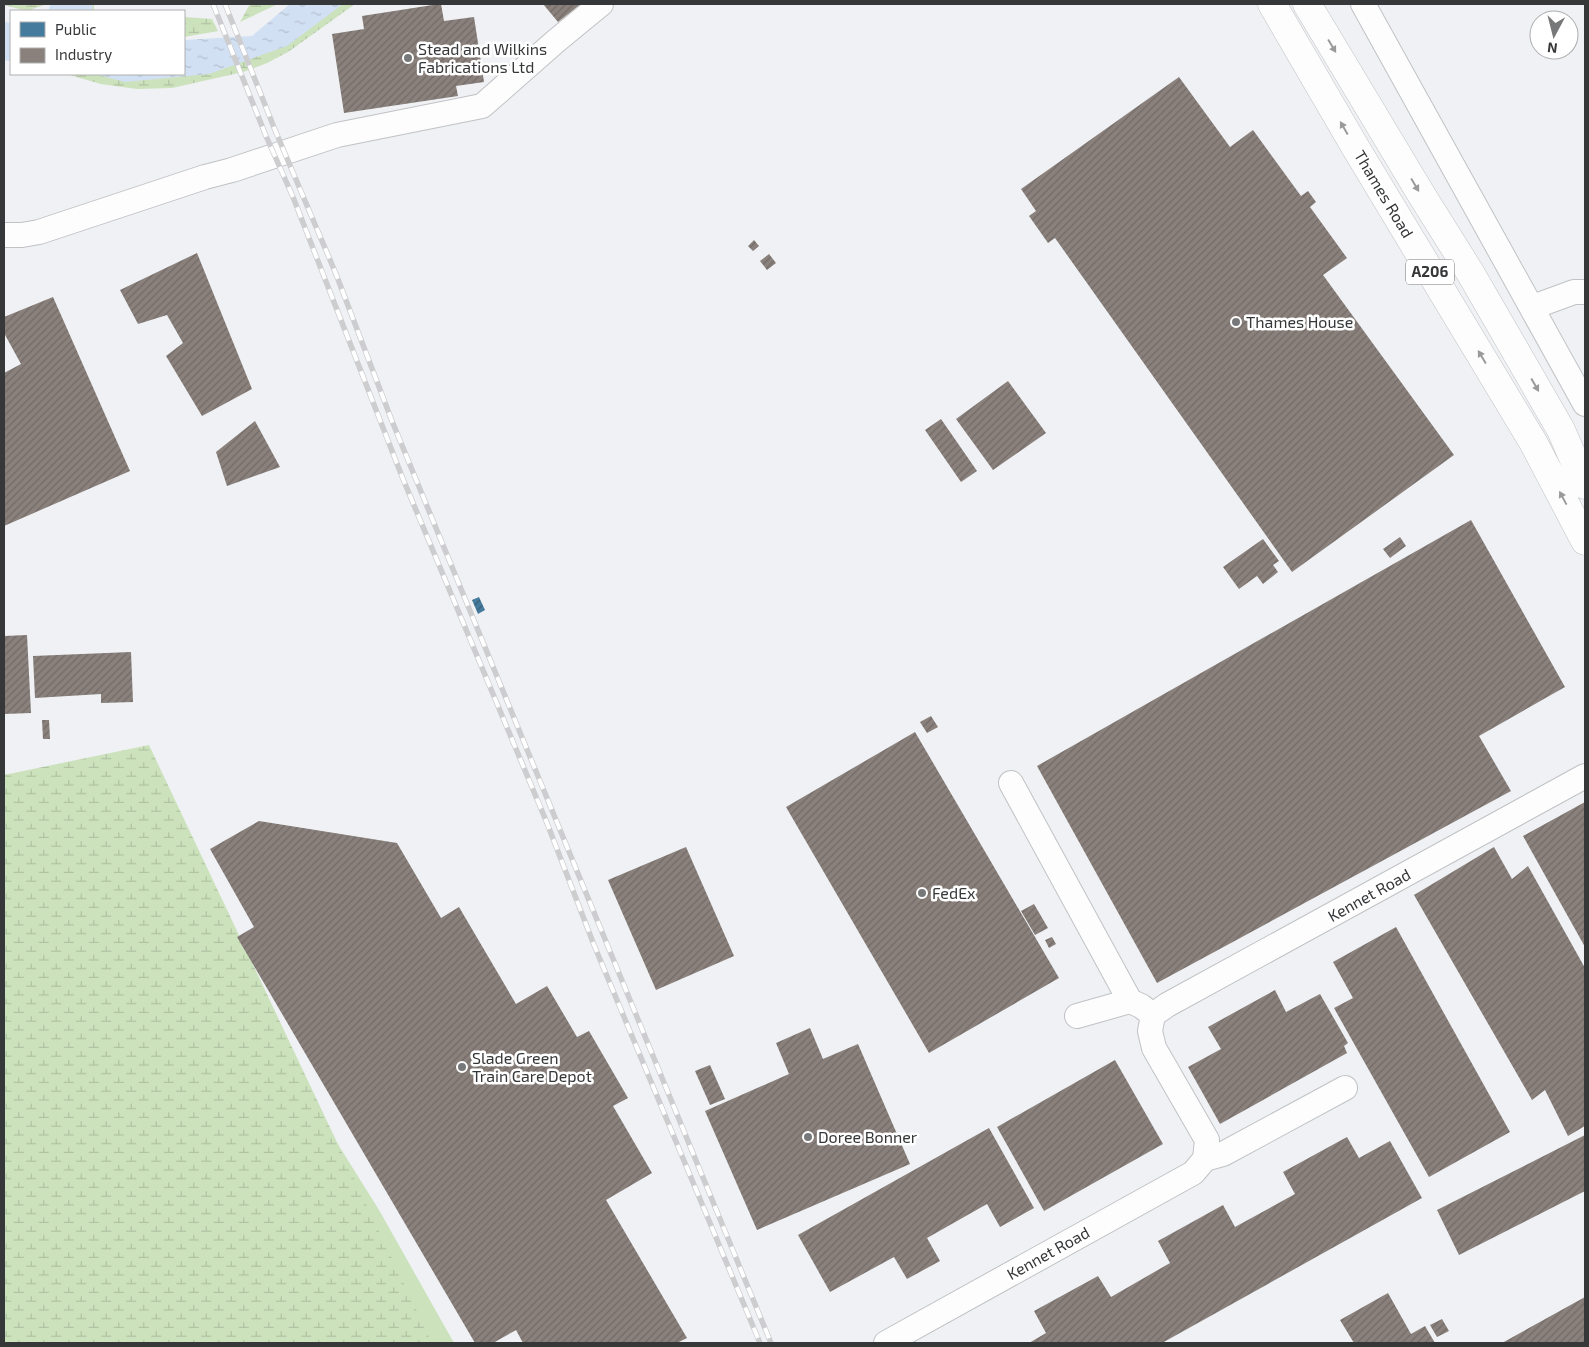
<svg xmlns="http://www.w3.org/2000/svg" width="1589" height="1347" viewBox="0 0 1589 1347" font-family="'Exo 2',sans-serif">
	<style>
		.green { fill: #cce2bc }
		.wetland { fill: url(#wetland-marsh) }
		.water { fill: url(#water-ripples) }
		.public { fill: url(#public-hatch) }
		.industry { fill: url(#industry-hatch) }
		.lines { fill: none; stroke-linecap: round; stroke-linejoin: round }
		.river { stroke: #d2e0f3; stroke-width: 38 }
		.minor-casing { stroke: #c0c2c4; stroke-width: 26 }
		.primary-casing { stroke: #c0c2c4; stroke-width: 29 }
		.minor { stroke: #fdfdfd; stroke-width: 24 }
		.primary { stroke: #fdfdfd; stroke-width: 28 }
		.rail-casing { stroke: #cdcdcf; stroke-width: 5.5 }
		.rail { stroke: #fff; stroke-width: 4; stroke-dasharray: 11; stroke-linecap: butt }
		.oneway { fill: #9a9a9b }
		.poi-dot { fill: #77787a; stroke: #fff; stroke-width: 2 }
		.labels { text-anchor: middle; stroke-width: 5; stroke-linejoin: round; paint-order: stroke }
		.shield { fill: #fff; stroke: #727374; stroke-width: 1 }
		.shield-label { font-size: 15px; font-weight: bold; fill: #363739 }
		.poi-label { font-size: 16px; fill: #363739; stroke: #fff; text-anchor: start }
		.street-label { font-size: 16px; fill: #363739; stroke: #fff }
	</style>
	<defs>
		<pattern id="wetland-marsh" width="20" height="14" patternUnits="userSpaceOnUse" patternTransform="scale(1.25)"><rect width="20" height="14" fill="#cce2bc"/><path d="M1 5h8M5 5V1M11 12h8M15 12V8" fill="none" stroke="#b0c2a2"/></pattern>
		<pattern id="water-ripples" width="26" height="14" patternUnits="userSpaceOnUse" patternTransform="scale(1.25)"><rect width="26" height="14" fill="#d2e0f3"/><path d="M2 4q2-2 4 0t4 0M15 11q2-2 4 0t4 0" fill="none" stroke="#b5c1d1"/></pattern>
		<pattern id="public-hatch" width="6" height="6" patternUnits="userSpaceOnUse" patternTransform="scale(1.25)"><rect width="6" height="6" fill="#457b9d"/><path d="M-1 1l2-2M0 6l6-6M5 7l2-2" fill="none" stroke="#38607a"/></pattern>
		<pattern id="industry-hatch" width="6" height="6" patternUnits="userSpaceOnUse" patternTransform="scale(1.25)"><rect width="6" height="6" fill="#8a817c"/><path d="M-1 1l2-2M0 6l6-6M5 7l2-2" fill="none" stroke="#726a67"/></pattern>
	</defs>
	<rect width="100%" height="100%" fill="#eff1f4"/>
	<!-- green -->
	<path class="green" d="M284 1058 379 1210 454 1343H428Z"/>
	<!-- wetland -->
	<path class="wetland" d="M4 4H47L27 11 4 5Z
		M71 4H94V11H65Z
		M250 4H278L240 22Z
		M338 4H355L288 52 267 63 243 72 172 88 137 89 101 84 66 74H184Z
		M184 17 212 19 218 31 184 37Z
		M149 745 432 1343H4V775Z"/>
	<!-- water -->
	<path class="water" d="M290 4H343L287 46 209 74 125 82 94 74H184V40L252 36Z"/>
	<!-- public -->
	<path class="public" d="M479 597 485 610 478 614 472 600Z"/>
	<!-- industry -->
	<path class="industry" d="M439 4H441L444 21 474 17 484 82 456 86 458 96 344 113 332 34 364 29 362 16Z
		M543 4H581L558 22Z
		M1179 77 1230 147 1253 130 1301 196 1308 191 1316 202 1310 207 1347 258 1323 275 1454 455 1292 572 1055 238 1048 243 1029 216 1036 211 1021 189Z
		M754 240 759 246 753 251 748 246Z
		M197 253 252 389 202 416 166 356 183 343 167 315 138 324 120 290Z
		M769 254 776 263 767 270 760 261Z
		M53 297 130 471 4 526V373L21 364 4 333V317Z
		M1008 381 1046 433 993 470 956 419Z
		M941 419 977 471 961 482 925 430Z
		M255 421 280 467 227 486 216 452Z
		M1471 520 1565 687 1479 736 1511 791 1157 983 1037 766Z
		M1400 537 1406 546 1390 558 1383 549Z
		M1263 539 1279 561 1273 565 1278 572 1263 584 1257 576 1239 589 1223 567Z
		M27 635 31 713 4 714V636Z
		M131 652 133 702 101 703V694L35 698 33 656Z
		M931 716 938 727 927 733 920 722Z
		M42 720H49L50 739H43Z
		M915 732 1059 978 929 1053 786 807Z
		M1585 802V947L1523 836Z
		M259 821 397 843 441 918 459 907 516 1004 547 986 577 1037 589 1031 628 1098 613 1106 652 1173 606 1200 687 1338 677 1343H523L516 1330 493 1343H475L237 937 254 927 210 849Z
		M686 847 734 956 656 990 608 880Z
		M1494 847 1512 879 1528 866 1585 968V1126L1568 1136 1545 1090 1532 1100 1414 895Z
		M1034 904 1048 928 1035 935 1021 911Z
		M1396 927 1510 1132 1429 1177 1334 1008 1353 998 1333 962Z
		M1052 937 1056 944 1049 948 1045 940Z
		M1275 990 1286 1012 1320 994 1348 1043 1344 1046 1347 1053 1220 1124 1188 1067 1221 1049 1208 1027Z
		M810 1028 823 1059 858 1044 910 1164 757 1230 705 1111 789 1074 776 1043Z
		M1115 1060 1163 1144 1044 1211 997 1127Z
		M710 1065 725 1099 710 1105 695 1071Z
		M989 1128 1034 1208 1000 1227 987 1204 927 1238 940 1261 907 1279 894 1257 830 1292 798 1235Z
		M1585 1135V1191L1459 1255 1437 1210Z
		M1347 1137 1359 1158 1390 1141 1422 1198 1162 1343H1029L1046 1333 1034 1311 1098 1276 1111 1297 1170 1263 1158 1241 1223 1205 1235 1227 1295 1194 1283 1172Z
		M1388 1293 1411 1334 1425 1326 1435 1343H1354L1340 1320Z
		M1585 1297V1343H1502Z
		M1442 1319 1449 1331 1437 1337 1430 1325Z"/>
	<g class="lines">
		<!-- river -->
		<path class="river" d="M68 11 74 4
			M4 41 11 42"/>
		<defs>
			<path id="minor" d="M1363 4 1585 404
				M4 235H22L39 232 205 177 232 170 337 135 482 106 556 41 601 4
				M1533 307 1574 292H1585
				M1011 783 1130 1001
				M1153 1015 1167 1005 1585 776
				M1077 1016 1130 1001 1141 1006 1153 1015 1150 1031 1154 1048 1207 1140 1205 1159
				M886 1343 1193 1173 1205 1159 1223 1154 1345 1088"/>
			<path id="primary" d="M1272 4 1354 145 1533 442 1585 541
				M1307 4 1421 194 1471 274 1561 430 1585 485"/>
		</defs>
		<!-- minor casing -->
		<use href="#minor" class="minor-casing"/>
		<!-- primary casing -->
		<use href="#primary" class="primary-casing"/>
		<!-- minor -->
		<use href="#minor" class="minor"/>
		<!-- primary -->
		<use href="#primary" class="primary"/>
		<defs>
			<path id="rail" d="M213 4 266 136 293 197 403 479 547 823 594 945 760 1343
				M225 4 275 130 336 274 392 421 771 1343"/>
		</defs>
		<!-- rail casing -->
		<use href="#rail" class="rail-casing"/>
		<!-- rail -->
		<use href="#rail" class="rail"/>
	</g>
	<!-- one-way arrows -->
	<defs><path id="oneway-solid" d="M-6-.8H1V-3.2L6.5 0L1 3.2V.8H-6Z" transform="scale(1.25)"/></defs>
	<g class="oneway">
		<use href="#oneway-solid" transform="translate(1332 46) rotate(59)"/>
		<use href="#oneway-solid" transform="translate(1344 128) rotate(-120)"/>
		<use href="#oneway-solid" transform="translate(1415 185) rotate(59)"/>
		<use href="#oneway-solid" transform="translate(1482 357) rotate(-121)"/>
		<use href="#oneway-solid" transform="translate(1535 385) rotate(60)"/>
		<use href="#oneway-solid" transform="translate(1563 498) rotate(-118)"/>
	</g>
	<!-- markers -->
	<g class="poi-dot">
		<circle cx="408" cy="58" r="5"/>
		<circle cx="1236" cy="322" r="5"/>
		<circle cx="922" cy="893" r="5"/>
		<circle cx="462" cy="1067" r="5"/>
		<circle cx="808" cy="1137" r="5"/>
	</g>
	<g class="labels">
		<!-- shield labels -->
		<rect class="shield" x="1406" y="259.5" width="48" height="25" rx="4"/>
		<g class="shield-label">
			<text x="1430" y="277">A206</text>
		</g>
		<!-- poi labels -->
		<g class="poi-label">
			<text x="418" y="55">Stead and Wilkins<tspan x="418" dy="18">Fabrications Ltd</tspan></text>
			<text x="1246" y="328">Thames House</text>
			<text x="932" y="899">FedEx</text>
			<text x="472" y="1064">Slade Green<tspan x="472" dy="18">Train Care Depot</tspan></text>
			<text x="818" y="1143">Doree Bonner</text>
		</g>
		<!-- street labels -->
		<g class="street-label">
			<text transform="translate(1384 194) rotate(59)" y="6">Thames Road</text>
			<text transform="translate(1369 895) rotate(-29)" y="6">Kennet Road</text>
			<text transform="translate(1048 1253) rotate(-29)" y="6">Kennet Road</text>
		</g>
	</g>
	<!-- border -->
	<rect width="1589" height="1347" fill="none" stroke="#363739" stroke-width="10"/>
	<!-- legend -->
	<rect x="10" y="10" width="175" height="65" fill="#ffffff" stroke="#afafb0"/>
	<rect x="20" y="22" width="25" height="15" fill="#457b9d" stroke="#afafb0"/>
	<text x="55" y="35" font-size="15" fill="#363739">Public</text>
	<rect x="20" y="48" width="25" height="15" fill="#8a817c" stroke="#afafb0"/>
	<text x="55" y="60" font-size="15" fill="#363739">Industry</text>
	<!-- north arrow -->
	<g transform="translate(1554 35) rotate(187)"><circle r="24" fill="#ffffff" stroke="#afafb0"/>
	<path d="M0-4L9 19L0 12L-9 19Z" fill="#77787a"/>
	<text y="-8" font-size="14" font-weight="bold" text-anchor="middle" fill="#363739">N</text>
	</g>
</svg>
